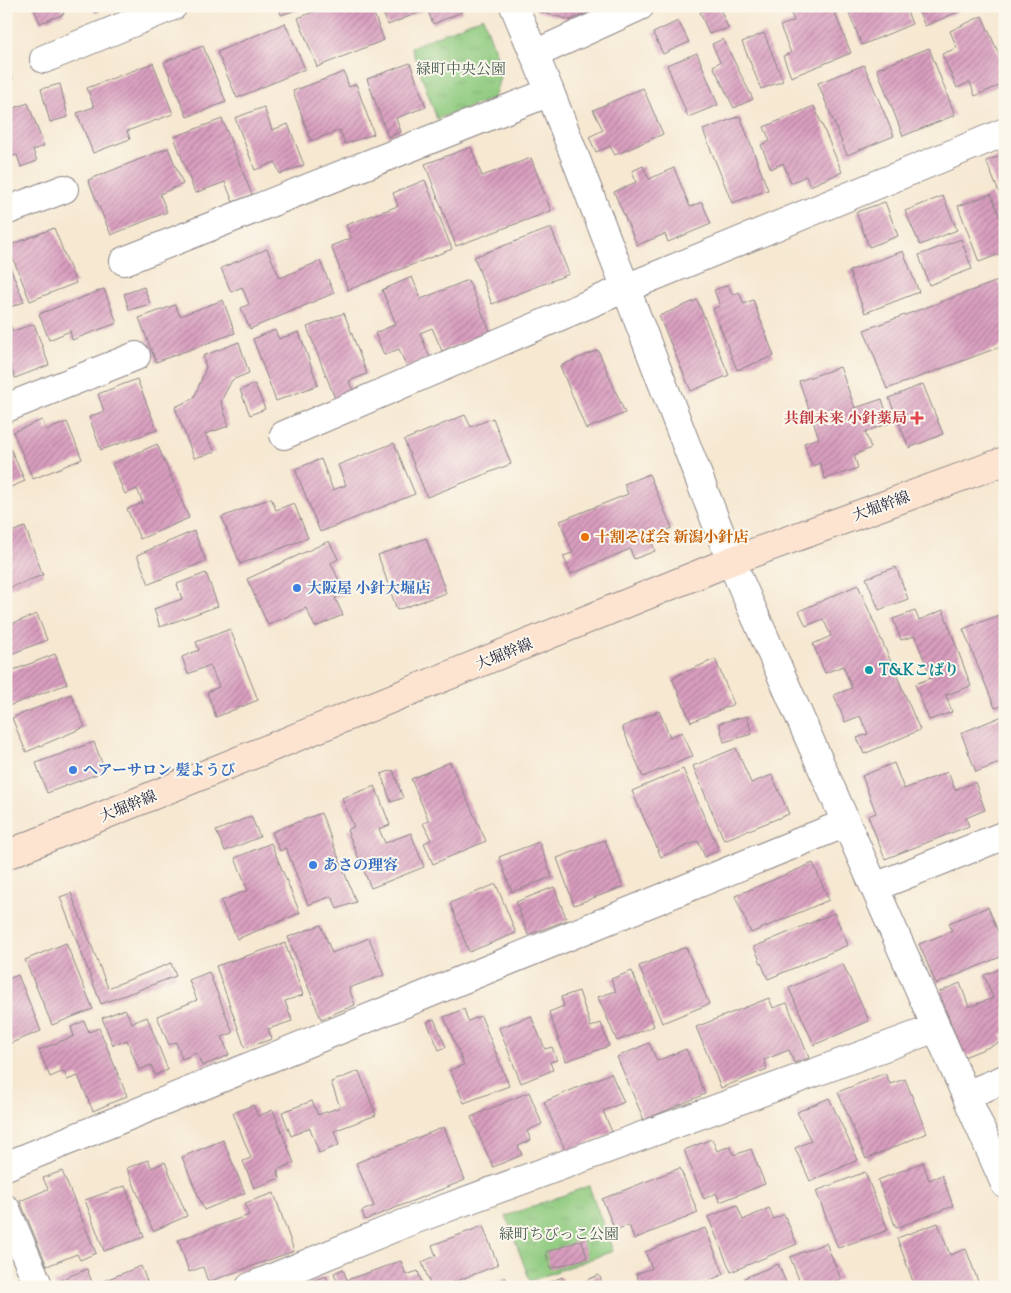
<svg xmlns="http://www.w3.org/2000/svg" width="1011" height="1293" viewBox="0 0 1011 1293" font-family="'Sorts Mill Goudy','Noto Serif JP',serif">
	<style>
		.grass { fill: url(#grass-tufts); stroke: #59765e }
		.building { fill: url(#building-hatch) }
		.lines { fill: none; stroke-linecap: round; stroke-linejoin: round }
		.street-casing { stroke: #8c8586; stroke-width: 30 }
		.secondary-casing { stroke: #8c8586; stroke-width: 30 }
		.street { stroke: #fff; stroke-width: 28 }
		.secondary { stroke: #fde4d1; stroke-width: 28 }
		.health-dot { fill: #e0444e; stroke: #fbf7ec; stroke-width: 2 }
		.food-dot { fill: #e8710a; stroke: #fbf7ec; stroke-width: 2 }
		.shop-dot { fill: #3f7fe0; stroke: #fbf7ec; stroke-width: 2 }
		.culture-dot { fill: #0f9aa8; stroke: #fbf7ec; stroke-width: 2 }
		.labels { text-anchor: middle; stroke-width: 4; stroke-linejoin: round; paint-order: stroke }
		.park-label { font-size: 15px; fill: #485d53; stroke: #fbf7ec }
		.health-label { font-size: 15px; font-weight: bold; fill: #be3a42; stroke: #fbf7ec; text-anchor: end }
		.street-label { font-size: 15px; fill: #22223b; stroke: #fbf7ec }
		.food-label { font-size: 15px; font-weight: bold; fill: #c56008; stroke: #fbf7ec; text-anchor: start }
		.shop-label { font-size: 15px; font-weight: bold; fill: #366cbe; stroke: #fbf7ec; text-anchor: start }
		.culture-label { font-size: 15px; font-weight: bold; fill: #0d838f; stroke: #fbf7ec; text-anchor: start }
	</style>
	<defs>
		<pattern id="grass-tufts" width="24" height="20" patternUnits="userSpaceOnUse" patternTransform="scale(1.25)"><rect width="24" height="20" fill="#90cb80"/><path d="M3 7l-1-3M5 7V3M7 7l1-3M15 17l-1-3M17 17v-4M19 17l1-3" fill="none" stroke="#7cae70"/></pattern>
		<pattern id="building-hatch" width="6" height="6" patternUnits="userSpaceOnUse" patternTransform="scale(1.25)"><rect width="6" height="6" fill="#d99ebf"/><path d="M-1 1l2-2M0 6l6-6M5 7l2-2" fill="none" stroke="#b0809c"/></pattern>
	</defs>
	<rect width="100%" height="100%" fill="#fbf7ec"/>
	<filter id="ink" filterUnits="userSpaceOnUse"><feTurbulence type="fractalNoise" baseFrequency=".02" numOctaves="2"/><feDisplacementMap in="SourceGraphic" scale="10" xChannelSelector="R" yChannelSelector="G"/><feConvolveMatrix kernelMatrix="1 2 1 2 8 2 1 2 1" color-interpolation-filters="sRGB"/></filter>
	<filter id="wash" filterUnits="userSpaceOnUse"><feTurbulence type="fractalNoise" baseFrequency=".0096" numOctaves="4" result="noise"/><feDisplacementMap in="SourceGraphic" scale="20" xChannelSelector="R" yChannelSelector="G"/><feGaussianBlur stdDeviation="1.12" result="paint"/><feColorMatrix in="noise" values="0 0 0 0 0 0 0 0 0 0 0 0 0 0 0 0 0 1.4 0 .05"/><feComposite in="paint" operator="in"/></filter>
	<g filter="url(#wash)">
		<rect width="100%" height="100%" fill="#f6e8d1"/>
		<!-- grass -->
		<path class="grass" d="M483 17 502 70 494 98 437 119 411 47Z
			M589 1186 613 1251 530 1281 506 1216Z"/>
		<g id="blocks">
			<!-- building -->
			<path class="building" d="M33 6H61L64 14 40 23Z
				M92 6H111L95 13Z
				M279 6H304L305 7 281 15Z
				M328 6H371L384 40 317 67 298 18Z
				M380 6H460L462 12 433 24 427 9 388 25Z
				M535 6H603L571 20 537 11Z
				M714 6H719L728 28 709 34 700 12Z
				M801 6H832L851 53 791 77 783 56 791 53 780 26 794 21 790 11Z
				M846 6H905L912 24 862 45Z
				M916 6H972L925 26Z
				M982 16 1005 68V83L975 96 970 82 957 88 942 54 957 48 950 31Z
				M678 21 689 42 663 54 653 33Z
				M285 23 305 69 237 98 217 52Z
				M764 33 783 81 761 89 742 42Z
				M723 39 753 99 734 108 713 66 720 62 712 44Z
				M203 46 226 102 187 117 164 62Z
				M929 48 955 115 903 136 877 69Z
				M697 53 718 105 688 117 667 65Z
				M6 61 13 80 6 82Z
				M153 63 173 114 127 131 130 139 93 153 77 113 94 107 87 88Z
				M410 63 426 107 396 118 401 132 388 137 367 79Z
				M864 65 894 136 847 155 818 83Z
				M344 72 349 87 356 84 374 134 345 144 340 130 311 141 293 91Z
				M60 84 68 117 50 122 41 89Z
				M643 88 663 134 615 155 610 146 596 152 589 137 603 130 593 110Z
				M28 103 44 146 33 150 37 161 21 167 17 155 6 159V111Z
				M814 106 842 172 810 186 806 176 791 183 783 163 771 169 761 145 770 141 764 127Z
				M264 107 272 130 288 124 304 165 280 174 275 162 255 170 235 118Z
				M740 116 768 190 732 203 703 130Z
				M222 119 252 195 233 202 225 182 195 193 174 137Z
				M471 147 482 176 531 158 551 211 456 246 425 164Z
				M168 148 183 184 160 194 167 212 111 235 88 180Z
				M1005 154V207L986 161Z
				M643 166 649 179 674 168 690 207 702 202 711 224 668 242 665 234 637 245 614 192 636 182 632 171Z
				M425 180 452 249 348 290 331 246 351 238 346 225 398 206 393 193Z
				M991 194 1005 230V252L979 262 958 206Z
				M943 196 957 230 920 245 905 211Z
				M885 202 898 236 869 247 856 212Z
				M54 228 76 283 30 301 8 246Z
				M551 228 569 274 492 304 474 257Z
				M961 239 972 269 929 285 919 255Z
				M267 249 280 278 320 261 334 293 250 329 241 308 249 304 242 287 231 292 221 268Z
				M903 251 919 292 865 313 849 271Z
				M6 257 24 302 6 309Z
				M412 277 421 299 468 280 490 331 442 351 432 328 420 333 430 358 407 368 399 349 384 355 375 333 396 324 382 290Z
				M998 281 1005 296V345L887 389 864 330Z
				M728 285 733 295 739 292 744 304 753 300 774 356 737 370 713 309 720 306 714 290Z
				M144 287 150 304 129 310 124 294Z
				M104 289 117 323 72 340 70 331 49 340 39 314Z
				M223 300 235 333 156 362 139 318 175 305 180 316Z
				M697 300 729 375 691 391 659 316Z
				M344 313 367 374 349 381 354 394 336 401 307 327Z
				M9 322 13 331 34 324 49 365 15 378 6 354V323Z
				M275 330 279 339 299 332 318 385 276 401 253 339Z
				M239 342 249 373 232 380 221 401 229 426 205 434 215 452 194 458 175 407 194 398 206 368 203 356Z
				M598 350 625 413 586 429 560 366Z
				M840 367 855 408 882 399 890 423 865 432 871 448 854 455 858 468 825 479 820 463 812 466 804 443 819 438 799 381Z
				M137 379 157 430 101 450 89 417 104 411 98 394Z
				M255 384 265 409 250 415 240 390Z
				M923 384 943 434 909 448 889 398Z
				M465 415 471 427 493 418 511 464 427 497 404 440Z
				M42 420 46 430 67 422 82 459 33 479 13 432Z
				M6 439 25 481 6 489Z
				M394 443 415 494 320 532 295 469 321 459 333 490 346 485 338 465Z
				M157 444 189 518 140 539 127 509 143 503 137 489 125 494 112 464Z
				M649 474 672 528 650 537 655 551 634 559 630 549 571 574 563 556 573 553 560 521 628 494 624 484Z
				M271 498 276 510 294 503 308 538 240 564 222 517Z
				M25 527 43 575 6 589V534Z
				M194 531 206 561 149 584 137 555Z
				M426 538 446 593 397 610 378 555Z
				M329 541 338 559 331 563 345 594 335 598 343 615 315 627 306 608 268 625 247 579Z
				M896 567 908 599 879 610 866 578Z
				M206 573 218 606 160 627 154 609 182 599 177 584Z
				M858 585 920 730 864 754 857 738 868 734 860 716 845 722 834 695 852 688 843 666 825 673 813 644 831 636 823 619 806 626 799 611Z
				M943 610 971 686 946 695 952 712 929 720 915 684 931 678 915 636 901 640 893 619 915 611 919 620Z
				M37 614 47 640 6 656V626Z
				M1002 614 1005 620V705L995 708 963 629Z
				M230 629 258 700 216 717 207 692 219 687 210 665 188 674 182 657 199 650 196 642Z
				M55 654 67 684 6 707V673Z
				M715 659 734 704 691 722 672 678Z
				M71 694 85 727 26 752 12 718Z
				M659 711 670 737 682 732 693 756 643 777 622 727Z
				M1005 715V761L976 772 961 733Z
				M747 716 752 734 724 742 719 723Z
				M94 742 105 771 47 793 36 763Z
				M736 748 751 783 772 775 789 814 724 840 693 766Z
				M450 762 486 841 433 864 424 843 431 840 423 823 429 821 411 779Z
				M894 763 904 789 948 772 955 790 975 782 985 810 966 818 969 826 885 859 868 816 876 813 862 776Z
				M683 769 719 850 705 857 698 841 661 857 632 791Z
				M393 770 403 798 391 802 381 774Z
				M375 786 390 825 379 829 385 843 411 833 424 867 371 888 347 830 354 827 342 798Z
				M321 813 356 902 337 909 332 896 308 905 286 848 280 851 272 832Z
				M251 816 260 837 225 851 216 831Z
				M605 840 623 887 574 905 557 858Z
				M539 842 552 877 512 892 499 857Z
				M271 843 300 913 237 939 221 901 248 890 235 858Z
				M813 863 829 900 751 933 735 896Z
				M496 884 516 933 469 952 450 903Z
				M554 887 567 920 528 935 516 902Z
				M71 893 108 988 171 963 176 976 101 1004 60 897Z
				M988 907 1005 949V955L936 984 919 944 952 931 949 923Z
				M834 913 848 945 768 979 754 947Z
				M321 925 332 953 369 938 384 975 349 988 355 1005 321 1019 288 937Z
				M66 943 93 1009 52 1025 25 960Z
				M285 943 303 995 285 1001 292 1021 268 1029 272 1039 245 1048 216 966Z
				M686 947 709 1004 662 1023 639 966Z
				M843 964 869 1021 814 1045 789 988Z
				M1005 967V1033L1001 1034 1004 1041 964 1057 939 992 960 983 969 1007 993 998 984 975Z
				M632 971 654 1026 617 1041 598 997 616 991 611 979Z
				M209 972 233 1033 222 1037 229 1055 202 1066 197 1053 182 1059 176 1042 169 1045 157 1016 197 1000 189 980Z
				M18 975 41 1031 6 1045V980Z
				M579 991 591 1027 601 1023 609 1046 566 1061 549 1012 564 1006 561 997Z
				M769 998 773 1008 787 1003 809 1058 794 1063 789 1050 764 1060 767 1069 721 1088 696 1027Z
				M125 1009 132 1023 147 1017 168 1070 155 1075 151 1065 139 1070 127 1040 113 1045 102 1018Z
				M464 1009 468 1021 481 1016 509 1086 464 1103 450 1070 464 1065 444 1017Z
				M531 1016 545 1049 552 1047 557 1060 550 1062 553 1070 521 1083 499 1028Z
				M434 1019 446 1047 439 1050 427 1022Z
				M84 1021 89 1032 99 1028 127 1096 93 1111 78 1076 67 1080 64 1071 50 1077 39 1050 74 1036 71 1027Z
				M649 1043 657 1061 686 1049 705 1094 644 1120 617 1057Z
				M359 1071 376 1115 334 1131 339 1145 319 1153 310 1128 291 1136 282 1112 312 1101 318 1115 340 1107 331 1082Z
				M611 1073 624 1102 603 1111 612 1132 566 1152 544 1102Z
				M885 1073 890 1084 905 1079 927 1133 866 1159 838 1092Z
				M529 1092 542 1124 527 1131 531 1140 518 1146 522 1155 493 1167 471 1117Z
				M829 1098 858 1160 810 1181 795 1148 811 1141 797 1112Z
				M1005 1103V1118L999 1105Z
				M253 1105 258 1116 273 1110 294 1163 277 1170 280 1178 254 1188 243 1161 251 1158 233 1113Z
				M444 1127 465 1180 365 1220 362 1211 374 1206 356 1163Z
				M712 1139 717 1151 730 1146 734 1155 751 1149 765 1184 720 1202 716 1193 704 1199 684 1150Z
				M223 1140 245 1193 204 1210 182 1157Z
				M148 1160 152 1168 165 1162 187 1216 153 1231 127 1168Z
				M923 1162 929 1180 942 1175 953 1206 896 1228 878 1180Z
				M680 1168 698 1213 634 1239 629 1225 615 1230 602 1199Z
				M62 1171 96 1253 80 1260 77 1254 47 1266 20 1201 48 1189 43 1178Z
				M865 1172 888 1230 838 1248 816 1191Z
				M125 1186 144 1237 104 1251 85 1200Z
				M274 1193 294 1251 208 1282 203 1267 189 1272 178 1240 249 1215 245 1203Z
				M737 1205 743 1220 769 1208 774 1219 784 1214 797 1244 731 1272 708 1217Z
				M938 1223 950 1255 966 1249 980 1287H915L897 1238Z
				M483 1226 498 1265 441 1287H431L422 1262 436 1256 432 1245Z
				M705 1228 724 1274 694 1287H641L636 1274 652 1268 645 1252Z
				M582 1240 587 1258 550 1269 546 1252Z
				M826 1243 841 1279 824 1286 825 1287H802L790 1257Z
				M401 1261 406 1275 418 1271 423 1287H339L334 1273 343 1269 347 1280Z
				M778 1264 788 1287H748L744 1278Z
				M141 1266 149 1287H55L53 1283 87 1269 93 1285Z
				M599 1275 604 1287H570Z
				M326 1276 330 1287H298Z
				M562 1277 565 1287H538Z
				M506 1278 509 1287H482Z"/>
		</g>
	</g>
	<g filter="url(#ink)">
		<use href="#blocks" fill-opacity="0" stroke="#8c8586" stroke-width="1"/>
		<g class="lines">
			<defs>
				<path id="street" d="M514 6 550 92 731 561 1005 1184
					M535 54 640 6
					M44 59 173 6
					M6 211 64 189
					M124 261 550 92
					M6 408 136 356
					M284 435 626 288 1005 132
					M875 887 1005 835
					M966 1095 1005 1079
					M6 1166 846 823
					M6 1209 39 1287
					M250 1287 408 1222 936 1028"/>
				<path id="secondary" d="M6 855 731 561 1005 461"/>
			</defs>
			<!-- street casing -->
			<use href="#street" class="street-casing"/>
			<!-- secondary casing -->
			<use href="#secondary" class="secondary-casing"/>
			<!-- street -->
			<use href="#street" class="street"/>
			<!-- secondary -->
			<use href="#secondary" class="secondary"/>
		</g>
	</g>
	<!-- markers -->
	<path class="health-dot" d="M914.5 410.5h5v5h5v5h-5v5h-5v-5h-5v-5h5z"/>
	<circle class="food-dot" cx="585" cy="537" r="5"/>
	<g class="shop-dot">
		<circle cx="297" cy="588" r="5"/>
		<circle cx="73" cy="770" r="5"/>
		<circle cx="313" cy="865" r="5"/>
	</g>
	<circle class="culture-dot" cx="869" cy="670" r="5"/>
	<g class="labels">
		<!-- park labels -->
		<g class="park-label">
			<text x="461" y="74">緑町中央公園</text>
			<text x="559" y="1239">緑町ちびっこ公園</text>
		</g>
		<!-- health labels -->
		<g class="health-label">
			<text x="907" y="423">共創未来 小針薬局</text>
		</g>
		<!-- street labels -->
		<g class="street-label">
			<text transform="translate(881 506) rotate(-20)" y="5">大堀幹線</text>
			<text transform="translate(504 654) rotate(-22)" y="5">大堀幹線</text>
			<text transform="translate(128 806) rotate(-22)" y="5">大堀幹線</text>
		</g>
		<!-- food labels -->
		<g class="food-label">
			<text x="595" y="542">十割そば会 新潟小針店</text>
		</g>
		<!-- shop labels -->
		<g class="shop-label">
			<text x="307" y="593">大阪屋 小針大堀店</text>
			<text x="83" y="775">ヘアーサロン 髪ようび</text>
			<text x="323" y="870">あさの理容</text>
		</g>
		<!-- culture labels -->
		<g class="culture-label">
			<text x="879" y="675">T&amp;Kこばり</text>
		</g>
	</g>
	<!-- margin -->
	<rect width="1011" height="1293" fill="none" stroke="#fbf7ec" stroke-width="25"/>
</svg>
